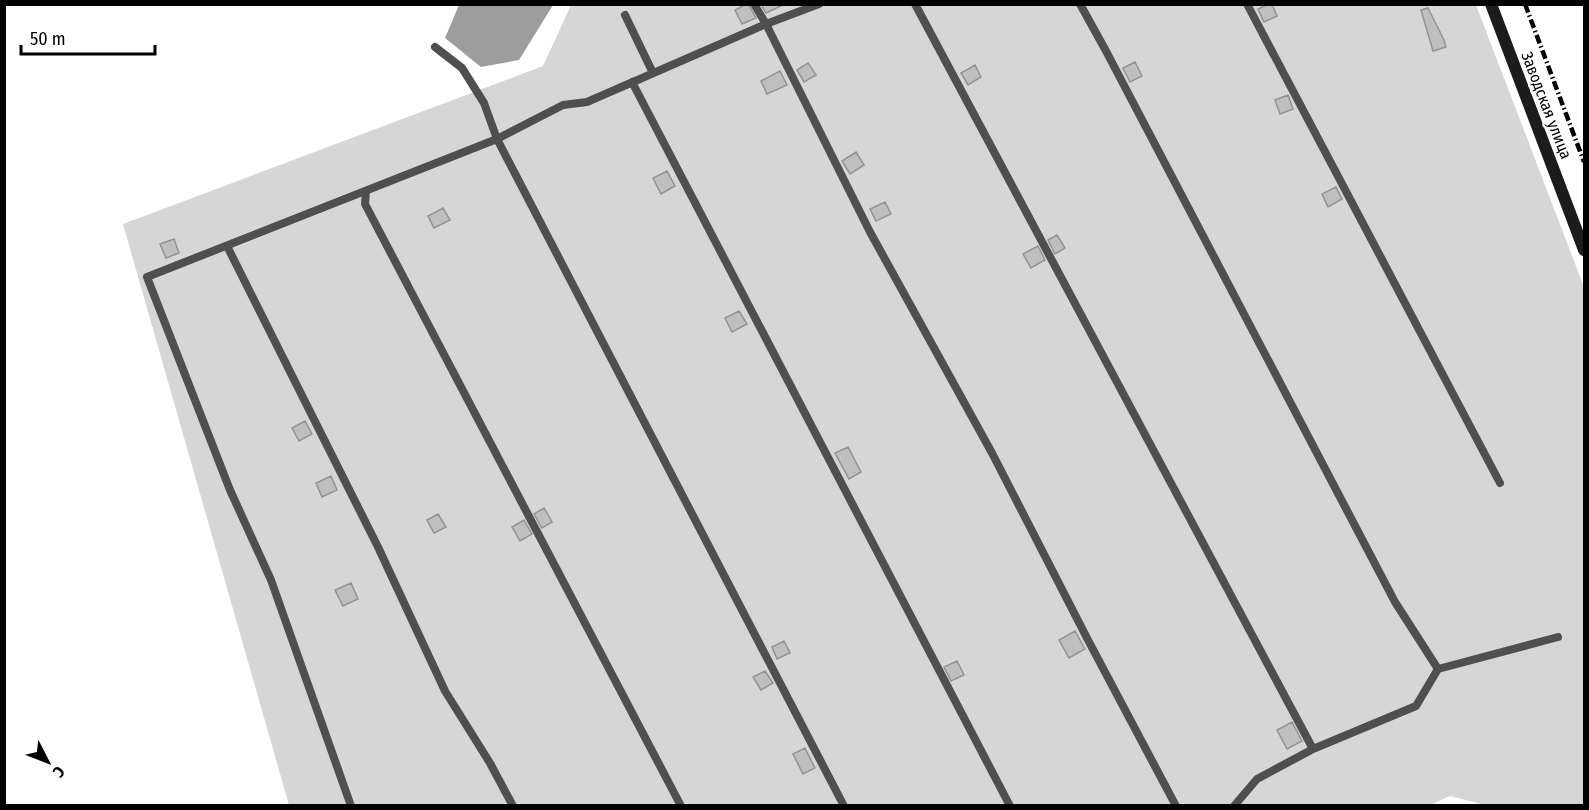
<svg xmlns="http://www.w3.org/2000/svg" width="1589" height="810" viewBox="0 0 1589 810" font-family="'Fira Sans Condensed',sans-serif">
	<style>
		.green { fill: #d6d6d6 }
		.water { fill: #9d9d9d }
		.building { fill: #bfbfbf; stroke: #939393; stroke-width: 1.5 }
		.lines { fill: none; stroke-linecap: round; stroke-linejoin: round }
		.lane { stroke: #4f4f4f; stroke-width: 8 }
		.secondary { stroke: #1c1c1c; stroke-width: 12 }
		.rail { stroke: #000; stroke-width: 4.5; stroke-dasharray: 9 3 1.5 3; stroke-linecap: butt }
		.labels { text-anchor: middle; stroke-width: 4.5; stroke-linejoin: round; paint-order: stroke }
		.street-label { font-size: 16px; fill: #000; stroke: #fff }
	</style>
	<rect width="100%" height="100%" fill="#fff"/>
	<!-- green -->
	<path class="green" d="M571 5H1476L1584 287V805H1485L1450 796 1428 806 289 805 123 224 543 66Z"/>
	<!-- water -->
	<path class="water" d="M459 5V4L553 5 519 60 481 67 445 38Z"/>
	<!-- building -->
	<path class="building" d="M747 4H748L756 18 742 24 735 10Z
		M761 4H785L766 13Z
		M1268 4H1272L1277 16 1264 22 1258 9Z
		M1428 8 1444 40 1446 47 1433 51 1421 10Z
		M1135 62 1142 76 1130 82 1123 68Z
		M808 63 816 75 804 82 797 70Z
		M975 65 981 77 968 85 961 73Z
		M780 71 787 85 767 94 761 81Z
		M1288 95 1293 109 1280 114 1275 100Z
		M856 152 864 165 850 174 842 161Z
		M667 171 675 186 661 194 653 178Z
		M1336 187 1342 199 1328 207 1322 194Z
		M885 202 891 214 876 221 870 209Z
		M443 208 450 220 434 228 428 216Z
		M1057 235 1065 248 1055 254 1048 240Z
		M174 239 179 253 166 258 160 244Z
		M1038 246 1045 260 1031 268 1023 254Z
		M739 311 747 324 732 332 725 318Z
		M305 421 312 434 299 441 292 428Z
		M848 447 861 472 849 479 835 453Z
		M331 476 337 490 322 497 316 483Z
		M544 508 552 522 542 528 534 514Z
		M438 514 446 527 434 533 427 520Z
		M524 520 532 534 520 541 512 527Z
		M351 583 358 599 343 606 335 590Z
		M1075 631 1085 649 1069 658 1059 640Z
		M784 641 790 653 777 659 772 647Z
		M957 661 964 675 951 681 944 667Z
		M765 671 773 683 761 690 753 677Z
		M1292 722 1302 741 1287 749 1277 730Z
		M805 748 815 768 803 774 793 754Z"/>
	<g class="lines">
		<!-- lane -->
		<path class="lane" d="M754 4 766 24 870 232 992 453 1088 640 1176 806
			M915 4 1313 749
			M1080 4 1106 51 1395 602 1438 669
			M1247 4 1500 483
			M625 15 653 73
			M435 47 462 68 484 103 497 139 844 806
			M632 82 1010 806
			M366 191 365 204 681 806
			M227 246 378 547 445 691 490 763 513 806
			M351 806 271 580 230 490 147 277 497 139 563 105 587 102 766 24 819 4
			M1234 806 1257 779 1313 749 1416 706 1438 669 1558 637"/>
		<!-- secondary -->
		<path class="secondary" d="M1491 4 1584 250"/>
		<!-- rail -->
		<path class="rail" d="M1525 4 1584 162"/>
	</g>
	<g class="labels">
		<!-- street labels -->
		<g class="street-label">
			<text transform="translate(1547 105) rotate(69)" y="6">Заводская улица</text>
		</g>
	</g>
	<!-- border -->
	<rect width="1589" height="810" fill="none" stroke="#000000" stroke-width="12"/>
	<!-- north arrow -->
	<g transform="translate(48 762) rotate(132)" stroke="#ffffff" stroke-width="4.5" paint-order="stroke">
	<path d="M0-4.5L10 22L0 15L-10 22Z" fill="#000000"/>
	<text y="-9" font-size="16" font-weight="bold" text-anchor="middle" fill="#000000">С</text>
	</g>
	<!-- scale -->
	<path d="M21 45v9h134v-9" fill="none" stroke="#000000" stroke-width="3"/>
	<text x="30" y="45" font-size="18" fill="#000000" stroke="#ffffff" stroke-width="4.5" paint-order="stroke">50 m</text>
</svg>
